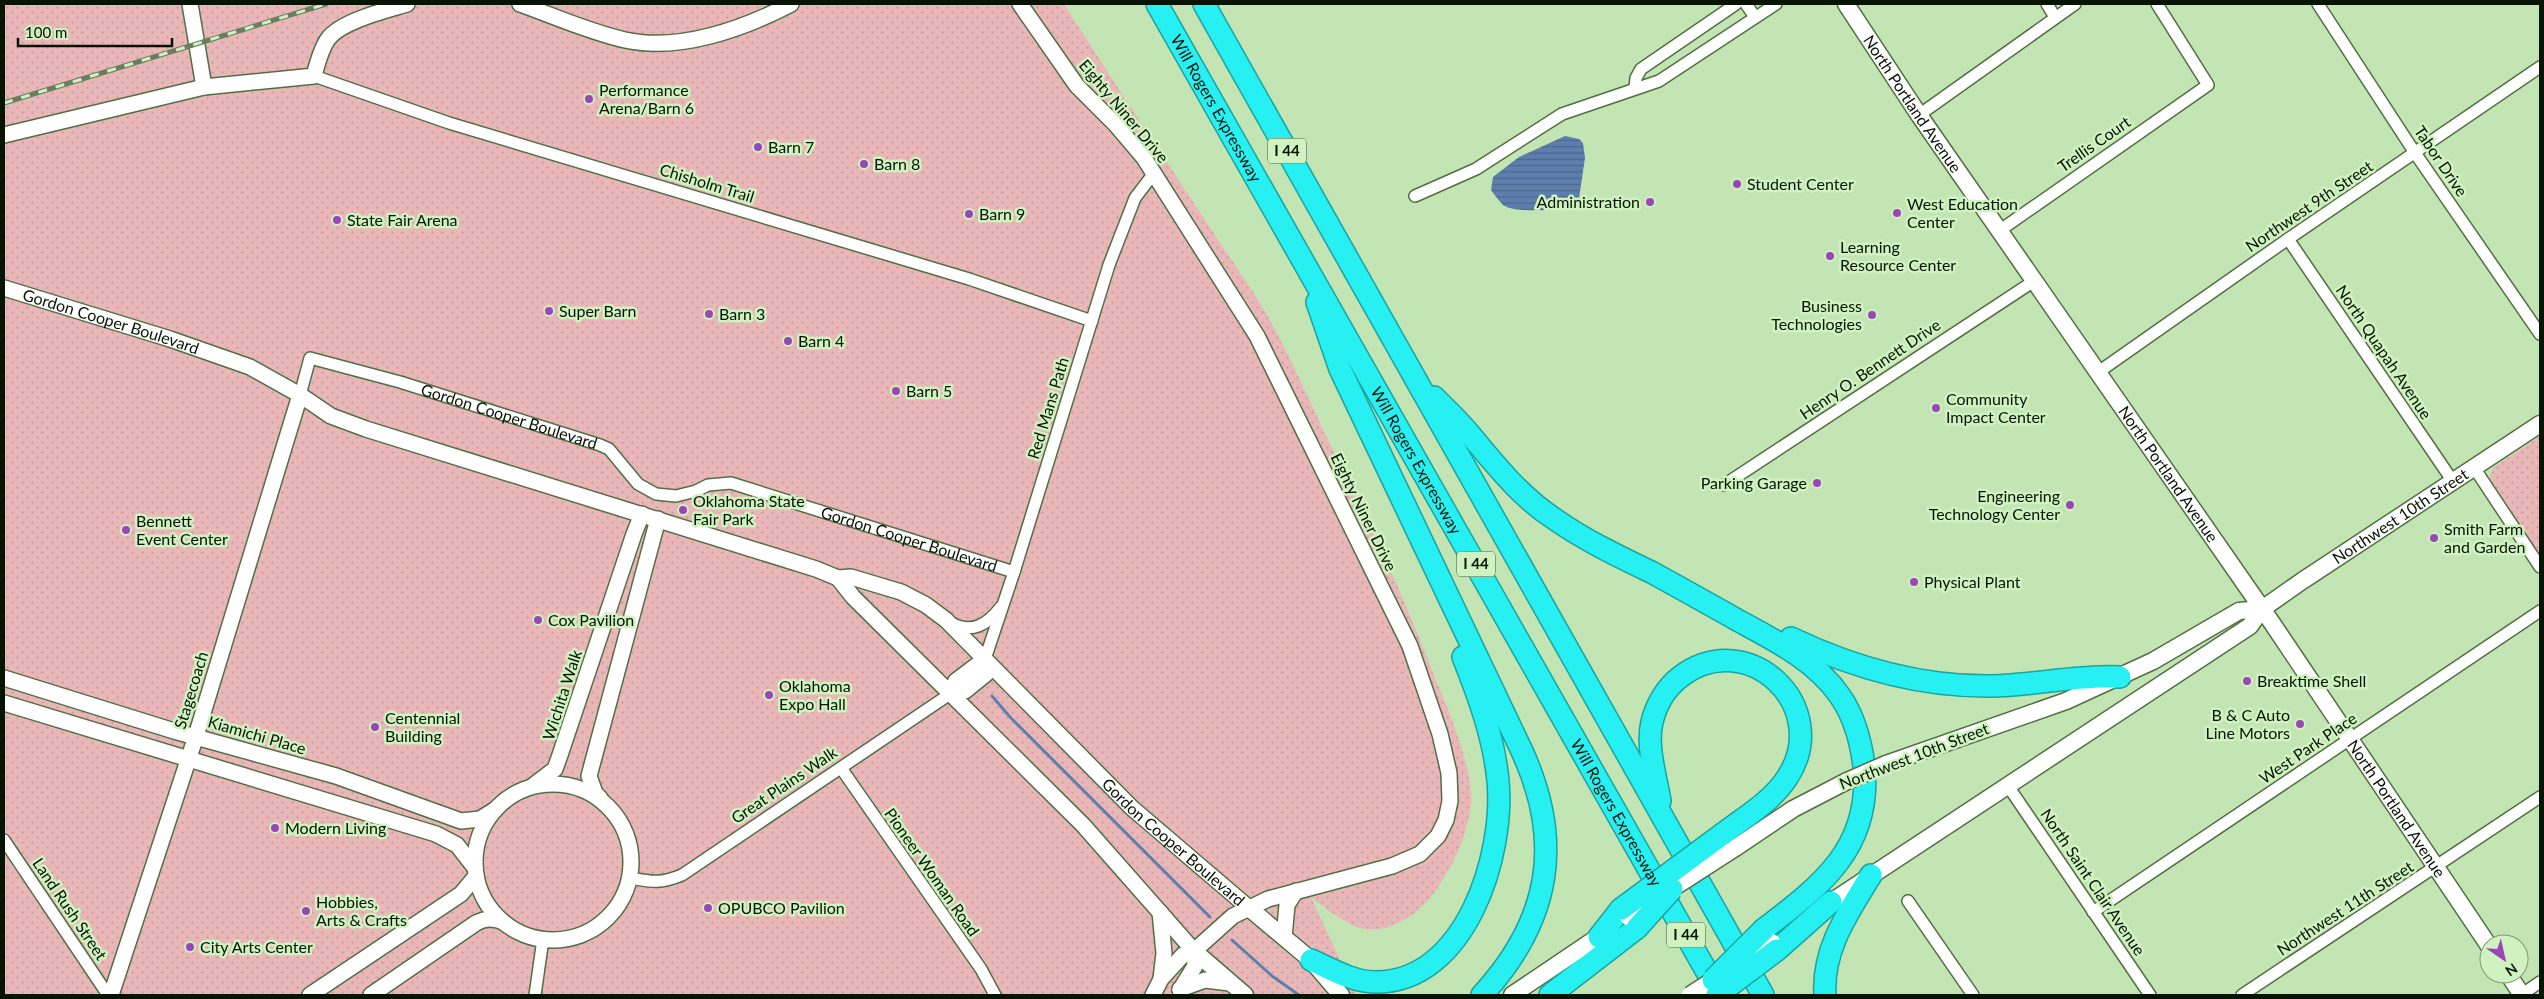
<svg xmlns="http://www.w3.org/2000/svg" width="2544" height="999" viewBox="0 0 2544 999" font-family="Lato,sans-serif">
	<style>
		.park { fill: url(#park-dots) }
		.water { fill: url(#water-rules) }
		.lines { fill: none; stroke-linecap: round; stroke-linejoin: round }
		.stream { stroke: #5d7fae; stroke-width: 3 }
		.minor-casing { stroke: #516f43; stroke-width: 14 }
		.tertiary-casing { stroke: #516f43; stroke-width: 18 }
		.secondary-casing { stroke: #516f43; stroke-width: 19 }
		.motorway-casing { stroke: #1ca39f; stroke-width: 24 }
		.minor { stroke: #fff; stroke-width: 11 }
		.tertiary { stroke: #fff; stroke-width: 15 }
		.secondary { stroke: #fff; stroke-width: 16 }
		.motorway { stroke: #27f0f3; stroke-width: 21 }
		.rail-casing { stroke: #677f5e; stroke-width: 5 }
		.rail { stroke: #cff2c0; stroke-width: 3; stroke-dasharray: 9; stroke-linecap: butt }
		.secondary-bridge-casing { stroke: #516f43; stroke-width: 19; stroke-linecap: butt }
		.motorway-bridge-casing { stroke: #1ca39f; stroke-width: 24; stroke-linecap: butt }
		.secondary-bridge { stroke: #fff; stroke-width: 16 }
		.motorway-bridge { stroke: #27f0f3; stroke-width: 21 }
		.poi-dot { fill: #9947b6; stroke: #cff2c0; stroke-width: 2 }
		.labels { text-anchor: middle; stroke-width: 5; stroke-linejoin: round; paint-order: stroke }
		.shield { fill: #cff2c0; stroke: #43563c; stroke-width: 1 }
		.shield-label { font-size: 15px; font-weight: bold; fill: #071303 }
		.poi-label { font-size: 16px; fill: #071303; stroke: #cff2c0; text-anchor: start }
		.street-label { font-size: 16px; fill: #071303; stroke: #cff2c0 }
	</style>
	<defs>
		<pattern id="park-dots" width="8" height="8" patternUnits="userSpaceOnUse" patternTransform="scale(1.25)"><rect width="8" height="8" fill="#eab7b9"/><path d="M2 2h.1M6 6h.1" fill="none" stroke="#c79c9d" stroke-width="1.8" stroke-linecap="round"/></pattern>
		<pattern id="water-rules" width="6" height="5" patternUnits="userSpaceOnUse" patternTransform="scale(1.25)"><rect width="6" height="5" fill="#5d7fae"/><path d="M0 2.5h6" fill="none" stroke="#4b678b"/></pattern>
	</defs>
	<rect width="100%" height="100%" fill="#c2e5b3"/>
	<!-- park -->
	<path class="park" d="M4 4H1064C1111 78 1160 152 1209 226 1229 258 1253 289 1271 322 1292 361 1310 402 1329 442 1361 508 1393 572 1420 640 1436 683 1468 748 1471 793 1474 829 1443 893 1413 914 1368 945 1347 924 1311 897L1356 995H4Z
		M2540 436V555L2489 478 2494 467Z"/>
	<!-- water -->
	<path class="water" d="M1565 136 1579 139 1583 143 1585 158 1578 205C1564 210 1515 214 1503 205 1499 201 1494 194 1491 190L1493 177 1519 157Z"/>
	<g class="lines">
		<!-- stream -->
		<path class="stream" d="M992 696 1010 717 1210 917
			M1232 940 1272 976 1299 995"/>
		<defs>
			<g id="minor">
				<path d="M1746 4 1755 17"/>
				<path d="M2047 4 2055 17"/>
				<path d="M2318 4 2415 153 2540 334"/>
				<path d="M314 76 449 123 969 279 1092 321"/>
				<path d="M1635 88 1636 78 1641 69 1736 4"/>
				<path d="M1919 115 2075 4"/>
				<path d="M1415 196 1476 169 1562 114 1659 81 1776 4"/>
				<path d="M1999 231 2208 85 2157 4"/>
				<path d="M2288 239 2454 483"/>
				<path d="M2097 373 2288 239 2540 67"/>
				<path id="s1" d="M300 395 310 358 400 382 600 445 609 449 638 484 656 494 676 496 696 491 708 485 731 483 1014 572"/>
				<path d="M2475 469 2540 567"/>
				<path d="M1724 485 2034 281"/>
				<path d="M951 623C972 634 987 625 1001 607"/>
				<path d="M985 659 1014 572 1109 265 1135 198 1154 173"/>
				<path d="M841 768 981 969 995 995"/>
				<path d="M2008 786 2150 995"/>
				<path d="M4 840 108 995"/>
				<path d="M630 878C652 882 660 884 682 875L950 694"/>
				<path d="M1908 901 1973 995"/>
				<path d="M2093 912 2540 611"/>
				<path d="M535 995 543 939"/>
				<path d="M2242 995 2540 797"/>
				<path d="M2521 995 2540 982"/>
			</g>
			<g id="tertiary">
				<path d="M190 4 204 87"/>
				<path d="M520 4C554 16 589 32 625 40 679 52 743 29 791 4"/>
				<path d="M1020 4 1077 86 1116 125 1144 158 1257 336 1410 646 1440 734 1449 773 1450 801 1446 820 1438 836 1420 854 1392 866 1268 899 1233 916 1194 951 1183 955 1161 979 1153 995"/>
				<path d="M4 135 204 87 314 76C317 64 321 49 328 39 341 21 387 10 407 4"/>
				<path id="s2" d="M4 288 170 339 250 367 300 395 331 416 366 429 816 569 838 578 851 577 901 592 926 605 946 620 1132 808 1249 908"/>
				<path d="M838 578 853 597 1083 825 1194 951"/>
				<path d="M4 678 174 731 336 776 461 821 480 819 496 809"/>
				<path d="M950 694 965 691 986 674 985 659"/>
				<path d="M950 694 956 681 985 659"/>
				<path d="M4 703 436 834 457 845 475 868"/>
				<circle cx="553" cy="862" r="78"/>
				<path d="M534 785 555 769 560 755 634 534 642 514"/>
				<path d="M600 798 595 793 589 776 658 519"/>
				<path d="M1160 912 1164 953 1161 979"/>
				<path d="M1284 937 1287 905 1296 891"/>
				<path d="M1180 989 1205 980 1230 983"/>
				<path d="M1180 990 1195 966 1194 951"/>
				<path d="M111 995 196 736 300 395"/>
				<path d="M310 995 461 894 476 876"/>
				<path d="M371 995 476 923C486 918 492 918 503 922"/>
			</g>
			<g id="secondary">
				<path id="s3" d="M1846 4 1919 115 2272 623 2489 946"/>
				<path d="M1886 764 2066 701 2153 661 2239 611 2262 609"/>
				<path d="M1735 848 1793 809 1847 781"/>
				<path d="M1249 908 1311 960 1341 995"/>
				<path id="s4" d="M1822 908 2250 626 2262 609 2302 581 2540 424"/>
				<path d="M1194 951 1245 995"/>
				<path d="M2508 974 2522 995"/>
				<path d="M1512 995 1607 931"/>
			</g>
			<g id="motorway">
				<path id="s5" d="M1157 4 1720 995"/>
				<path d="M1204 4 1763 995"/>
				<path d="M1317 302 1340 369 1521 749C1564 841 1551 920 1482 995"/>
				<path d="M1434 397C1445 408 1457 419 1467 431 1495 464 1519 496 1556 520 1586 541 1620 557 1653 573 1682 589 1711 605 1739 621 1776 641 1816 661 1840 696 1854 716 1861 742 1864 766 1872 847 1822 885 1764 929"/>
				<path d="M1791 638C1854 668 1921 687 1992 686 2035 685 2077 675 2120 677"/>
				<path d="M1660 801C1656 776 1646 746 1652 722 1656 705 1666 688 1680 677 1748 625 1834 707 1787 778 1772 801 1745 817 1724 833"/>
				<path d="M1599 937 1621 909"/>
				<path d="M1777 950 1831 902"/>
				<path d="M1311 960C1331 969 1353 982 1375 982 1466 983 1505 854 1498 781 1494 738 1479 697 1463 657"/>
				<path d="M1550 995 1637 928"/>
				<path d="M1825 995C1822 949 1848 913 1871 875"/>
			</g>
		</defs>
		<!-- minor casing -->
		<use href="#minor" class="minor-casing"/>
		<!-- tertiary casing -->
		<use href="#tertiary" class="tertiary-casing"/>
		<!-- secondary casing -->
		<use href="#secondary" class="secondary-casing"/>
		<!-- motorway casing -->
		<use href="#motorway" class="motorway-casing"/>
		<!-- minor -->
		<use href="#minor" class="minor"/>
		<!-- tertiary -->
		<use href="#tertiary" class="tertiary"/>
		<!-- secondary -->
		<use href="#secondary" class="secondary"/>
		<!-- motorway -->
		<use href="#motorway" class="motorway"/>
		<defs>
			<path id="rail" d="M4 103 326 4"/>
		</defs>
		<!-- rail casing -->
		<use href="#rail" class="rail-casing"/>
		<!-- rail -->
		<use href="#rail" class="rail"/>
		<defs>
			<path id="secondary-bridge" d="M1847 781 1886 764
				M1628 917 1735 848
				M1690 995 1772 942"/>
			<path id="motorway-bridge" d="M1621 909 1724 833
				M1637 928 1672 889
				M1713 980 1764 929
				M1717 995 1777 950"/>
		</defs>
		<!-- secondary-bridge casing -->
		<use href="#secondary-bridge" class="secondary-bridge-casing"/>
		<!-- motorway-bridge casing -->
		<use href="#motorway-bridge" class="motorway-bridge-casing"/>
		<!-- secondary-bridge -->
		<use href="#secondary-bridge" class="secondary-bridge"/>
		<!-- motorway-bridge -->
		<use href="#motorway-bridge" class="motorway-bridge"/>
	</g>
	<!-- markers -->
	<g class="poi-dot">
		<circle cx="589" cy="99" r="5"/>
		<circle cx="758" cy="147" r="5"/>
		<circle cx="864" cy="164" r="5"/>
		<circle cx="1737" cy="184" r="5"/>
		<circle cx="1650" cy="202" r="5"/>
		<circle cx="1897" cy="213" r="5"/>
		<circle cx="969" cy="214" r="5"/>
		<circle cx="337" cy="220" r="5"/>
		<circle cx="1830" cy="256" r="5"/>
		<circle cx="549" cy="311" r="5"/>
		<circle cx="709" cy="314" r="5"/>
		<circle cx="1872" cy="315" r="5"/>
		<circle cx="788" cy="341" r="5"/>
		<circle cx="896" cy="391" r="5"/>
		<circle cx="1936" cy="408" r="5"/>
		<circle cx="1817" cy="483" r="5"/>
		<circle cx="2070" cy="505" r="5"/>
		<circle cx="683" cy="510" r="5"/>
		<circle cx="126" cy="530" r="5"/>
		<circle cx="2434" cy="538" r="5"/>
		<circle cx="1914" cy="582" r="5"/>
		<circle cx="538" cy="620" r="5"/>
		<circle cx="2247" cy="681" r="5"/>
		<circle cx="769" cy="695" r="5"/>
		<circle cx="2300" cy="724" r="5"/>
		<circle cx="375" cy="727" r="5"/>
		<circle cx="275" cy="828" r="5"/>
		<circle cx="708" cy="908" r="5"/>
		<circle cx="306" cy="911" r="5"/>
		<circle cx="190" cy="947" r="5"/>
	</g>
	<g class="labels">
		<!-- shield labels -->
		<g class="shield">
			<rect x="1268" y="138.5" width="38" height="25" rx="4"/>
			<rect x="1457" y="551.5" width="38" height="25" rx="4"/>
			<rect x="1667" y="922.5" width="38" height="25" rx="4"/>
		</g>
		<g class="shield-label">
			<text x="1287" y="156">I 44</text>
			<text x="1476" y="569">I 44</text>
			<text x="1686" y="940">I 44</text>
		</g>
		<!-- poi labels -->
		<g class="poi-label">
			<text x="599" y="96">Performance<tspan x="599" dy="18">Arena/Barn 6</tspan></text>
			<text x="768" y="153">Barn 7</text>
			<text x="874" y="170">Barn 8</text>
			<text x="1747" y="190">Student Center</text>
			<text x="1640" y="208" text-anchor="end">Administration</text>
			<text x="1907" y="210">West Education<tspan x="1907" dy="18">Center</tspan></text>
			<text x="979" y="220">Barn 9</text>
			<text x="347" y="226">State Fair Arena</text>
			<text x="1840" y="253">Learning<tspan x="1840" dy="18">Resource Center</tspan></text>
			<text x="1862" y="312" text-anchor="end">Business<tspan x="1862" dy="18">Technologies</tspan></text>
			<text x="559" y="317">Super Barn</text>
			<text x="719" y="320">Barn 3</text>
			<text x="798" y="347">Barn 4</text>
			<text x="906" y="397">Barn 5</text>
			<text x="1946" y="405">Community<tspan x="1946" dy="18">Impact Center</tspan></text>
			<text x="1807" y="489" text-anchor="end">Parking Garage</text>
			<text x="2060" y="502" text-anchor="end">Engineering<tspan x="2060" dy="18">Technology Center</tspan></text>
			<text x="693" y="507">Oklahoma State<tspan x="693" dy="18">Fair Park</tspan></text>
			<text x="136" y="527">Bennett<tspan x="136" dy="18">Event Center</tspan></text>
			<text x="2444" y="535">Smith Farm<tspan x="2444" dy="18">and Garden</tspan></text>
			<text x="1924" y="588">Physical Plant</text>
			<text x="548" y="626">Cox Pavilion</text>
			<text x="2257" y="687">Breaktime Shell</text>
			<text x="779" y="692">Oklahoma<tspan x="779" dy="18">Expo Hall</tspan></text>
			<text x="2290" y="721" text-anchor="end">B &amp; C Auto<tspan x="2290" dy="18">Line Motors</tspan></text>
			<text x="385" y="724">Centennial<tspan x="385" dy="18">Building</tspan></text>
			<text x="285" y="834">Modern Living</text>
			<text x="316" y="908">Hobbies,<tspan x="316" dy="18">Arts &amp; Crafts</tspan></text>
			<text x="718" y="914">OPUBCO Pavilion</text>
			<text x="200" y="953">City Arts Center</text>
		</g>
		<!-- street labels -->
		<g class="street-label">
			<text dy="6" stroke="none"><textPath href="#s3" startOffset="120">North Portland Avenue</textPath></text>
			<text dy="6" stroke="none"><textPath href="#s5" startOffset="120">Will Rogers Expressway</textPath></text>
			<text transform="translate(1124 111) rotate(50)" y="6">Eighty Niner Drive</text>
			<text transform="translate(2094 144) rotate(-35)" y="6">Trellis Court</text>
			<text transform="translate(2441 161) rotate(56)" y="6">Tabor Drive</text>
			<text transform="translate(707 183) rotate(17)" y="6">Chisholm Trail</text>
			<text transform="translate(2309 206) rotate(-34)" y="6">Northwest 9th Street</text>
			<text dy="6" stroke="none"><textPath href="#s2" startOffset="112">Gordon Cooper Boulevard</textPath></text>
			<text transform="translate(2384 352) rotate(56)" y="6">North Quapah Avenue</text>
			<text transform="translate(1870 369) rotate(-34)" y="6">Henry O. Bennett Drive</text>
			<text transform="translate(1048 408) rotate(-73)" y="6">Red Mans Path</text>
			<text dy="6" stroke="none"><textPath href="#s1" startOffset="246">Gordon Cooper Boulevard</textPath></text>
			<text dy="6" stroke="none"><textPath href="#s5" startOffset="525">Will Rogers Expressway</textPath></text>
			<text dy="6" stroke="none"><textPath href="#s3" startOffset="570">North Portland Avenue</textPath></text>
			<text transform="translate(1364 512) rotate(64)" y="6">Eighty Niner Drive</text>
			<text dy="6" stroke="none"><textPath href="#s4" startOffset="700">Northwest 10th Street</textPath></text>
			<text dy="6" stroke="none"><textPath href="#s1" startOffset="681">Gordon Cooper Boulevard</textPath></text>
			<text transform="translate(191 690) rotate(-73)" y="6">Stagecoach</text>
			<text transform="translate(562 695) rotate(-72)" y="6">Wichita Walk</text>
			<text transform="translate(257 735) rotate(16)" y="6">Kiamichi Place</text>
			<text transform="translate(2308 748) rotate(-34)" y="6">West Park Place</text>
			<text transform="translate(1914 756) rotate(-21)" y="6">Northwest 10th Street</text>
			<text transform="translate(784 785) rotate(-34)" y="6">Great Plains Walk</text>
			<text dy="6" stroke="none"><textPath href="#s3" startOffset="975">North Portland Avenue</textPath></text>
			<text dy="6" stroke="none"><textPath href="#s5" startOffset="930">Will Rogers Expressway</textPath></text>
			<text dy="6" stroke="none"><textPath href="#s2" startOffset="1322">Gordon Cooper Boulevard</textPath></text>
			<text transform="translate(932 872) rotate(55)" y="6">Pioneer Woman Road</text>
			<text transform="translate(2093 882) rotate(56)" y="6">North Saint Clair Avenue</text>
			<text transform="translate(2345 908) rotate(-33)" y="6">Northwest 11th Street</text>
			<text transform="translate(70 909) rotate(56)" y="6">Land Rush Street</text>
		</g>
	</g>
	<!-- border -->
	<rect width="2544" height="999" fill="none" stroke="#071303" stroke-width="10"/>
	<!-- north arrow -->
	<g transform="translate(2504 959) rotate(146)"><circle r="24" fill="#cff2c0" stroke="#7f9974"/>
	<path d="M0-4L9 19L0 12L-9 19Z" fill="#9947b6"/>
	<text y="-8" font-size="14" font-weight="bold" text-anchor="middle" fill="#071303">N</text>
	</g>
	<!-- scale -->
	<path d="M18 38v8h154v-8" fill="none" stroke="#071303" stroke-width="2.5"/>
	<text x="25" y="38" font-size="15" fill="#071303" stroke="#cff2c0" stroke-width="4" paint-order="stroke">100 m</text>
</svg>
